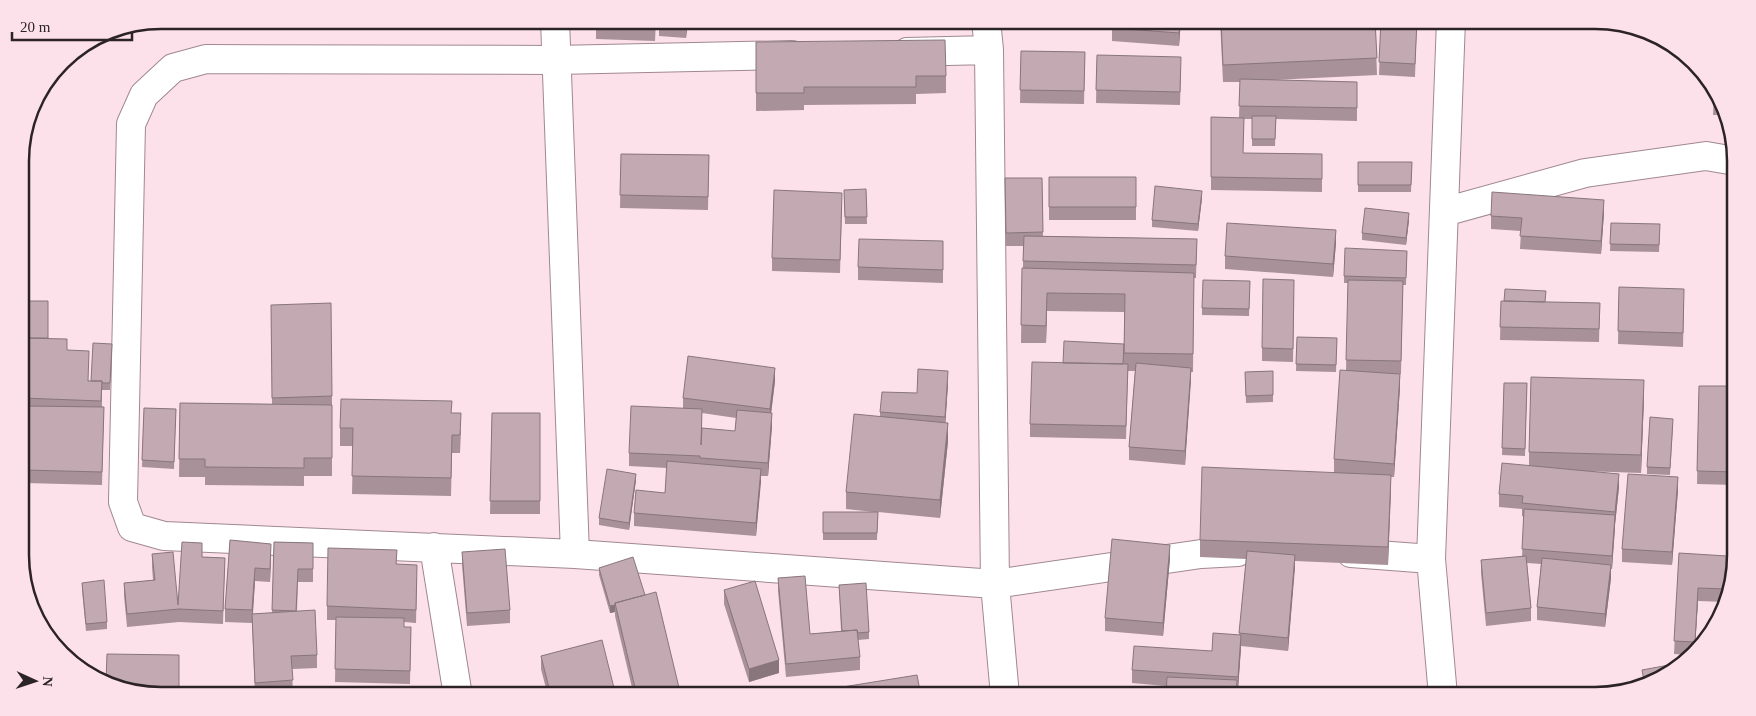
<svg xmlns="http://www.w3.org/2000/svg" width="1756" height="716" viewBox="0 0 1756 716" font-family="Georgia,serif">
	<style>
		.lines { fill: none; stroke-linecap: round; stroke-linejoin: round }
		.minor-casing { stroke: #a0888f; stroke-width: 30 }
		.minor { stroke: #fff; stroke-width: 28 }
		.wall { fill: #a89198; fill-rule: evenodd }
		.shaded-wall { fill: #88767c }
		.building { fill: #c3a9b1; stroke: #88767c }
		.rim { fill: none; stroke: #2c2326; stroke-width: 2.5 }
	</style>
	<rect width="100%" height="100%" fill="#fde1ea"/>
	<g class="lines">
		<defs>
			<path id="minor" d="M555 20 575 554
				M986 20 989 50 995 584 1005 696
				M907 52 989 50
				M792 55 555 60 206 59 173 68 144 95 131 124 123 502 132 527 164 536 575 554 995 584 1201 554 1238 552
				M1444 212 1585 173 1706 156 1735 161
				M434 547 458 696
				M1351 553 1431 559
				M1443 696 1431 559 1451 20"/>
		</defs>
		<!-- minor casing -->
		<use href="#minor" class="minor-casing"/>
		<!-- minor -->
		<use href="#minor" class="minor"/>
	</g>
	<!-- wall -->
	<path class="wall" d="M596 20H656L655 41 596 39Z
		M659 20H688L686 38 659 36Z
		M1041 20H1110V28L1041 27Z
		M1181 20 1179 46 1112 41V28Z
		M1220 20H1375L1377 75 1273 80 1357 82V121L1276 119 1275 146H1252V119H1244L1243 153 1322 154V192L1211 190V117L1239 118 1240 82H1223Z
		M1381 20H1417L1415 77 1379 75Z
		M1593 20H1596L1627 25H1593Z
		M756 42 946 76V93L916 94V104L804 105V110L756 111Z
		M1021 51 1085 52 1084 104 1020 103Z
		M1097 55 1181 70 1180 105 1096 103Z
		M1714 91 1724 115H1713Z
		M621 154 709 155 708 210 620 208Z
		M1358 162H1412L1411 192H1358Z
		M1049 177H1136V220H1049Z
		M1005 178H1042L1043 236 1197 239 1196 278H1194L1193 372H1191L1185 465 1129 460V447L1135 371H1128L1126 439 1030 437V424L1063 363 1124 344V312L1047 311 1046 343H1021L1022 268 1023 269V246H1006Z
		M866 189 867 224H845L844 197Z
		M1202 198 1198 231 1152 227V220Z
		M842 206 840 273 772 271V258Z
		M1604 213 1601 254 1520 249 1521 231 1491 229V216Z
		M1409 220 1406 245 1362 240V233Z
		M1611 223 1660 231 1659 252 1610 251Z
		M1336 243 1333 277 1225 269V256Z
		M1407 251 1406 285H1403L1401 374H1400V387L1394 477H1391L1388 565 1295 561 1288 651 1241 646 1238 690H1237V696H1166V686L1132 683V670L1212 651 1239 635 1246 559 1200 557V540L1334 472V459L1346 371 1348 283H1344V276Z
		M943 254V283L858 280V267Z
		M1250 281 1249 316 1202 315V308Z
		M1619 287 1684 303 1683 347 1618 344Z
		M1294 293 1293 362 1262 361V348Z
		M21 301 48 338 67 350 89 381H91L112 351 110 390H102V407H104L102 485 25 483 26 412 22 411 23 349H21Z
		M1501 301 1600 303 1599 342 1500 340Z
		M271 305 332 396V476H304V486L205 485V477H179L180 403 272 404Z
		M1297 337 1337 338 1336 372 1296 371Z
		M1273 371V402L1246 403 1245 372Z
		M775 381 771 413 772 426 768 476H761L756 536 634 526V513L665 493 667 468 629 466V453L683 408V398ZM702 413 736 418 735 431 702 438Z
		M1504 383H1527L1525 456 1502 455Z
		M948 384 945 423 948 441 940 518 878 512 877 540H823V512H874L846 509V492L880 417V412L917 393Z
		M1699 386H1735L1736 485 1697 484Z
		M1644 398 1641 473 1583 471 1619 487 1615 525 1612 569H1611V578L1605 627 1537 620V607L1541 564 1527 563 1531 608V621L1486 626 1481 573V560L1522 557 1524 517 1522 516V509L1499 507V494L1529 466V452Z
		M144 408 176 409 174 469 142 467Z
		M452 413 461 431 460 453H452L451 496 352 494 353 446H340V428Z
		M492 413H540V514H490Z
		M1673 426 1670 475 1647 474V467Z
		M636 480 629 530 599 525V518Z
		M1678 490 1672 565 1622 562V549Z
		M230 540 271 557 270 582 255 581 253 614 272 613 274 542 313 543V582H298L297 612 317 655V668L292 669 293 693 255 696 252 623 225 622V609Z
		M462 552 510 610V623L467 626 462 565Z
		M1679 553 1727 569 1726 602 1698 601 1695 647 1690 655 1674 654Z
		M152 554 178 605 202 557 225 558 223 624 179 622 127 627 124 596V583L153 580 152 567Z
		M1170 558 1163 636 1105 631V618Z
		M397 564 417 578 416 623 404 622V627H411L410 684 335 682 336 620H327V606Z
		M599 568 645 595 681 696H634L615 616V612L610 613 599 575Z
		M778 578 810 634 841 631 839 585 869 632V639L858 640 860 657V670L786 677 778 591Z
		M82 583 107 622V629L86 631 82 590Z
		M724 590 779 673 749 682 724 604Z
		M179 655V696H160L115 688 106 682Z
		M541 656 615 696H548L541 669Z"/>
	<!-- shaded-wall -->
	<path class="shaded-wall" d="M687 20H688L686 38V25Z
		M1180 20H1181L1179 46V33Z
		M1202 191V198L1198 231V224Z
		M1604 200V213L1601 254V241Z
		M1409 213V220L1406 245V238Z
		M1336 230V243L1333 277V264Z
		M1047 293V311L1046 343V326Z
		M775 368V381L770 422V409Z
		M1191 368V381L1185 465V451Z
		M948 371V384L945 430V417Z
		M1400 374V387L1394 477V464Z
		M1644 380V398L1641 473V455Z
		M772 413V426L768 476V463Z
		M948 423V441L940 518V500Z
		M761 469V482L756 536V523Z
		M636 474V480L629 530V523Z
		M1619 474V487L1615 525V512Z
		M1391 475V492L1388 565V547Z
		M1678 477V490L1672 565V552Z
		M1615 515V528L1612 569V556Z
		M271 544V557L270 582V569Z
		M1170 545V558L1163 636V623Z
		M1295 555V568L1288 651V638Z
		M1727 556V569L1726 602V589Z
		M1611 565V578L1605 627V614Z
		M255 568V581L252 624V610Z
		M1698 588V601L1695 647V642Z
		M615 605V612L610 613V606Z
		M1241 635V648L1238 690V677Z
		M779 660V673L749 682V669Z
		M615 692V696H600Z"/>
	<!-- building -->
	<path class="building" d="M596 20H656L655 28 596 26Z
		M659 20H687L686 25 659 23Z
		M1113 20H1180L1179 33 1112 28Z
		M1221 20H1375L1377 58 1223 65Z
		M1381 20H1417L1415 64 1379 62Z
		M945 40 946 76H916V87H804V93H756V42Z
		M1021 51 1085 52 1084 91 1020 90Z
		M1097 55 1181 57 1180 92 1096 90Z
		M1240 79 1357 82V108L1239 106Z
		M1714 91 1718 102H1713Z
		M1252 116H1276L1275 139H1252Z
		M1211 117 1244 118 1243 153 1322 154V179L1211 177Z
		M621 154 709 155 708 197 620 195Z
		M1358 162H1412L1411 185H1358Z
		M1049 177H1136V207H1049Z
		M1005 178H1042L1043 232 1006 233Z
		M1155 186 1202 191 1198 224 1152 220Z
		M866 189 867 217H845L844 190Z
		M774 190 842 193 840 260 772 258Z
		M1492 192 1604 200 1601 241 1520 236 1522 218 1491 216Z
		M1365 208 1409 213 1406 238 1362 233Z
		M1227 223 1336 230 1333 264 1225 256Z
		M1611 223 1660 224 1659 245 1610 244Z
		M1024 236 1197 239 1196 265 1023 261Z
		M859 239 943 241V270L858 267Z
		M1345 248 1407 251 1406 278 1344 276Z
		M1022 268 1194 273 1193 354 1124 353 1125 294 1047 293 1046 326 1021 325Z
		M1263 279 1294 280 1293 349 1262 348Z
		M1203 280 1250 281 1249 309 1202 308Z
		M1348 280 1403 281 1401 361 1346 360Z
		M1619 287 1684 289 1683 333 1618 331Z
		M1505 289 1546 291 1545 302 1504 301Z
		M21 301H48V338H23V342H21Z
		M1501 301 1600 303 1599 329 1500 327Z
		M331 303 332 396 272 398 271 305Z
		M1297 337 1337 338 1336 365 1296 364Z
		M23 338 67 339V350L89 351 88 381H102L101 401 22 398Z
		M1064 341 1124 344 1123 364 1063 363Z
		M93 343 112 344 110 383H102V381H91Z
		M688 356 775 368 770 409 683 398Z
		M1032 362 1128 364 1126 426 1030 424Z
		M1136 363 1191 368 1185 451 1129 447Z
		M918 369 948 371 945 417 880 412 882 392 917 393Z
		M1340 370 1400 374 1394 464 1334 459Z
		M1273 371V395L1246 396 1245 372Z
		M1531 377 1644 380 1641 455 1529 452Z
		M1504 383H1527L1525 449 1502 448Z
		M1699 386H1735L1736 472 1697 471Z
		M341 399 452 401 451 413H461L460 435H452L451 478 352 476 353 428H340Z
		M180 403 332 405V458H304V468L205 467V459H179Z
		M26 406 104 407 102 472 25 470Z
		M631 406 702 409 701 445 702 428 735 431 737 410 772 413 768 463 700 458V456L629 453Z
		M144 408 176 409 174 462 142 460Z
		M492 413H540V501H490Z
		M854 414 948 423 940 500 846 492Z
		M1650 417 1673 419 1670 468 1647 467Z
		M22 435 25 436 22 480Z
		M667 461 761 469 756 523 634 513 636 490 665 493Z
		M1502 463 1619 474 1615 512 1522 503 1523 496 1499 494Z
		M1202 467 1391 475 1388 547 1200 540Z
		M607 469 636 474 629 523 599 518Z
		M1628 474 1678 477 1672 552 1622 549Z
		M1524 509 1615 515 1612 556 1522 549Z
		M823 512H878L877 533H823Z
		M1112 539 1170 545 1163 623 1105 618Z
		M230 540 271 544 270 569 255 568 252 610 225 609Z
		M182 542 202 543V557L225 558 223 611 179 609 127 614 124 583 155 580 152 554 173 552 178 605Z
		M274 542 313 543V569H298L296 611 272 610Z
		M328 548 397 550 396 564 417 565 416 610 327 606Z
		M505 549 510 610 467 613 462 552Z
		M1247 551 1295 555 1288 638 1239 633Z
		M1679 553 1727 556 1726 589 1698 588 1695 642 1674 641Z
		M1526 556 1531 608 1486 613 1481 560Z
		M633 557 645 595 615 603V605L610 606 599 568Z
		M1542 558 1611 565 1605 614 1537 607Z
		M805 576 810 634 857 630 860 657 786 664 778 578Z
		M104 580 107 622 86 624 82 583Z
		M755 581 779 660 749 669 724 590Z
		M866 583 869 632 858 633 857 630 842 631 839 585Z
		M656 592 681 696H637L615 603Z
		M315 610 317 655 291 656 293 680 255 683 252 614Z
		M336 617 404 618V627H411L410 671 335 669Z
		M1213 633 1241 635 1238 677 1132 670 1134 646 1212 651Z
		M602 640 615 692 600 696H551L541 656Z
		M107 654 179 655V688L112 686 106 682Z
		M1669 665 1670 671 1644 681 1642 670Z
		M917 675 921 696H794L793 695Z
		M1167 677 1237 680 1236 696H1166Z"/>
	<!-- crop -->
	<path d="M0 0H1756V716H0ZM161 29H1595A132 132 0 0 1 1727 161V555A132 132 0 0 1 1595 687H161A132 132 0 0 1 29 555V161A132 132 0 0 1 161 29Z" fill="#fde1ea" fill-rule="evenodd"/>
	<path class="rim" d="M161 29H1595A132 132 0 0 1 1727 161V555A132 132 0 0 1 1595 687H161A132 132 0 0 1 29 555V161A132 132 0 0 1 161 29Z"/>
	<!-- north arrow -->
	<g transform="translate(35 681) rotate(93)" stroke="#fde1ea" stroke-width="4" paint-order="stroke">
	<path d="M0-4L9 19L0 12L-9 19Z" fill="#2c2326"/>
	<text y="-8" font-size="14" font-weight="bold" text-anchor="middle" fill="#2c2326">N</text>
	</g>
	<!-- scale -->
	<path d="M12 32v8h120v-8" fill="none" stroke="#2c2326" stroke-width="2.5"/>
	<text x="20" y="32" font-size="15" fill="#2c2326" stroke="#fde1ea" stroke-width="4" paint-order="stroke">20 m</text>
</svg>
